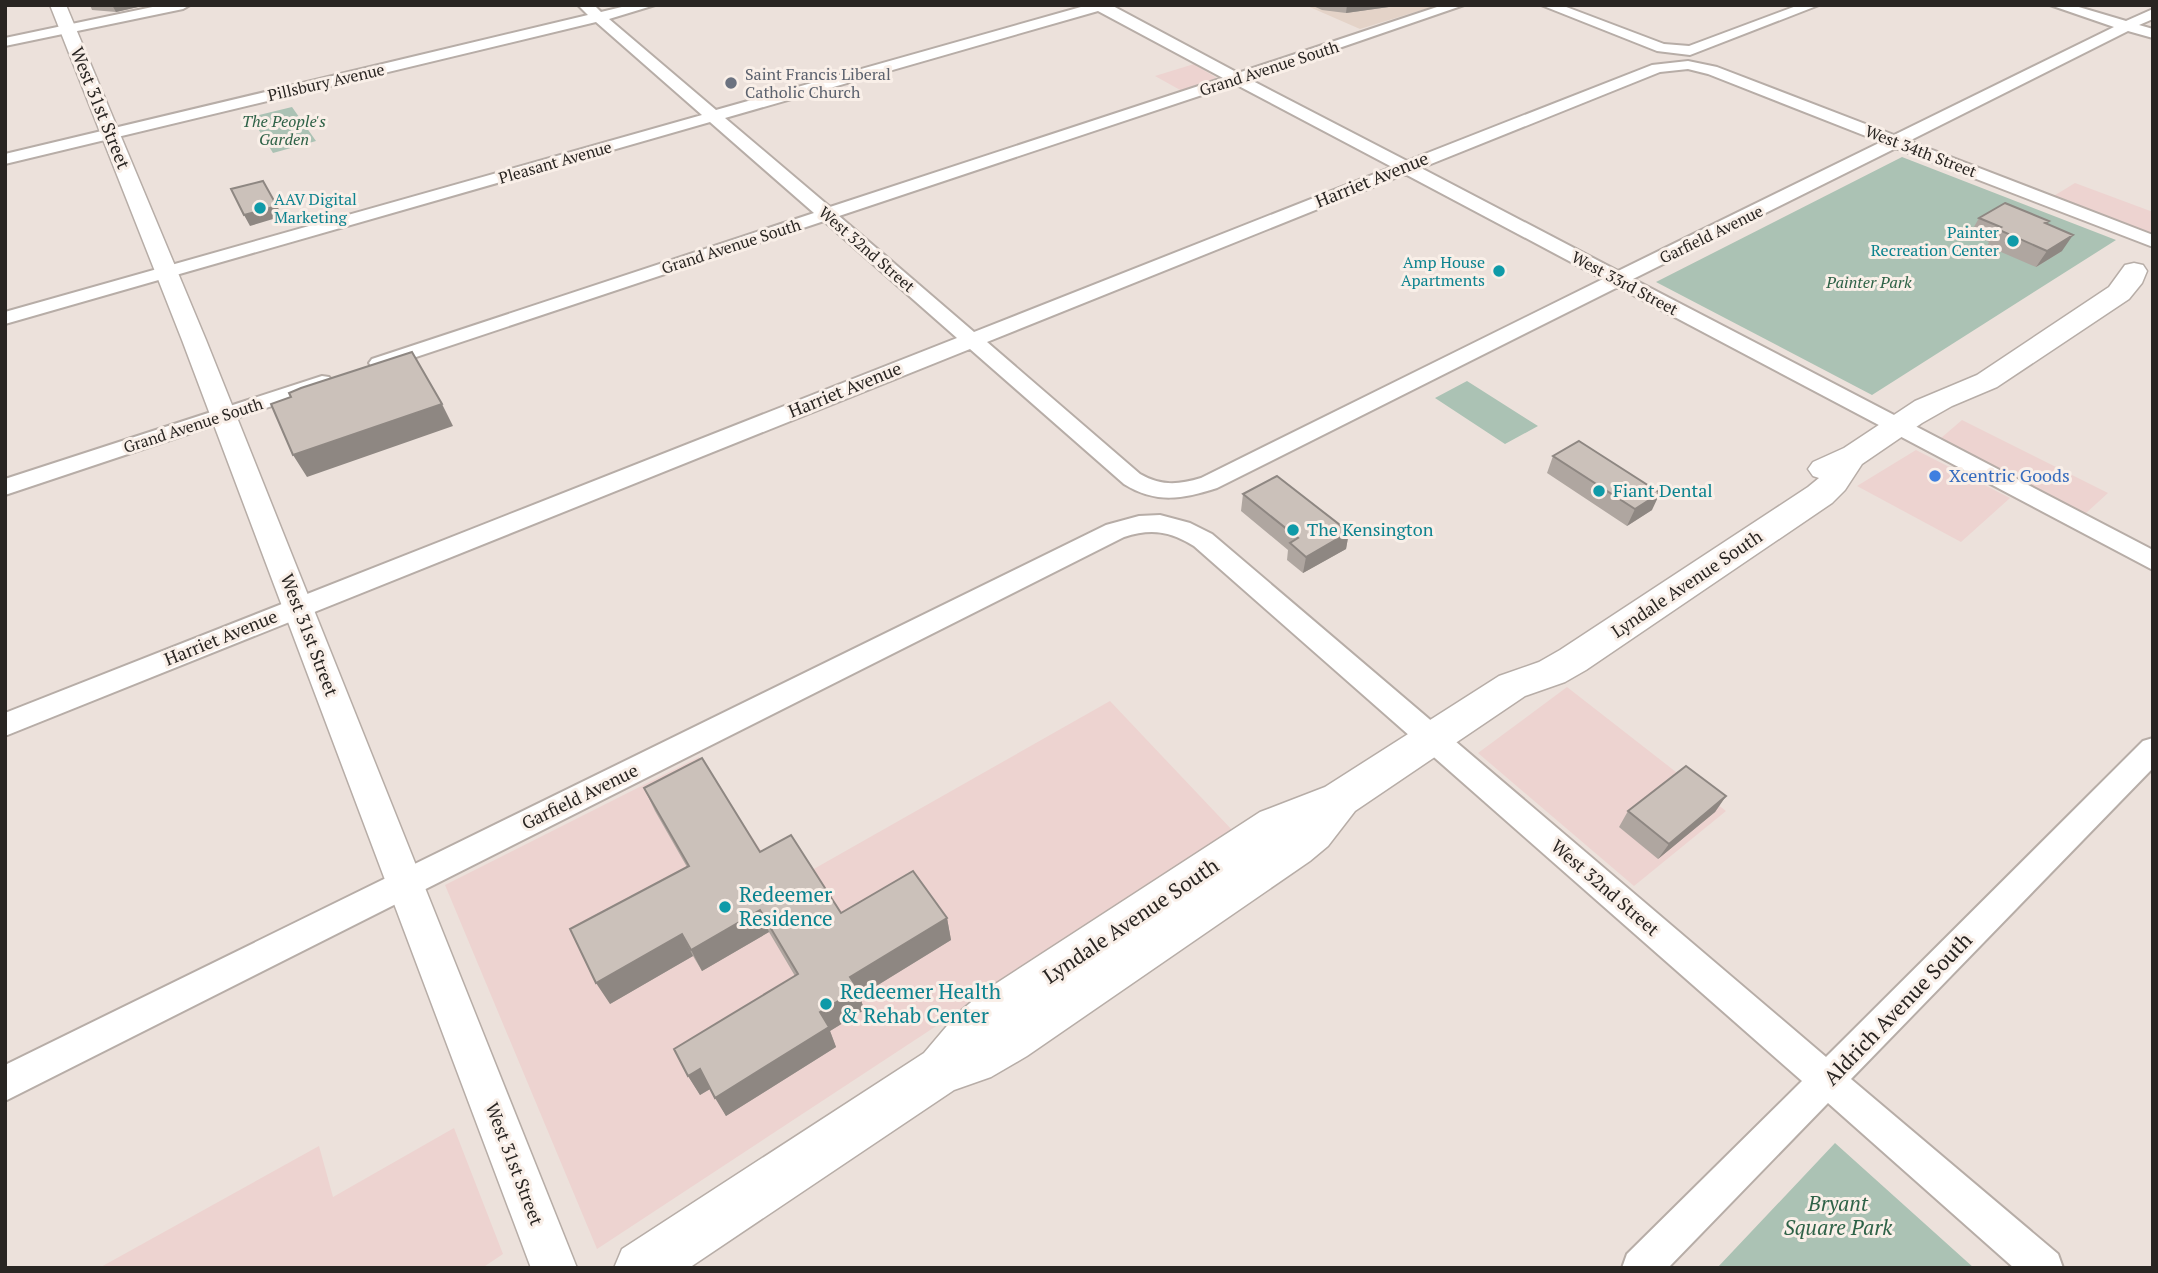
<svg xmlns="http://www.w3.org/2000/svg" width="2158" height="1273" viewBox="0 0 2158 1273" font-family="'PT Serif',serif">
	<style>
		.commercial { fill: #edd3d0 }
		.built { fill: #e4d3c8 }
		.green { fill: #abc2b4 }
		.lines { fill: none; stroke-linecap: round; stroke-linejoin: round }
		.minor-casing { stroke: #b7ada7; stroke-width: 4 }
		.tertiary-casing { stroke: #b7ada7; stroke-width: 3 }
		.secondary-casing { stroke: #b7ada7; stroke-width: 3 }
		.minor { fill: #fff; fill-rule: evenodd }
		.tertiary { fill: #fff; fill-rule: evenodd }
		.secondary { fill: #fff; fill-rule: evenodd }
		.wall { fill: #afa6a0 }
		.shaded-wall { fill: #8e8782 }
		.building { fill: #cbc1ba; stroke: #8e8782; stroke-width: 2 }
		.worship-dot { fill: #6b7280; stroke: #f9efe8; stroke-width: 2.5 }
		.culture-dot { fill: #0f9aa8; stroke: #f9efe8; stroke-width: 2.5 }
		.shop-dot { fill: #3f7fe0; stroke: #f9efe8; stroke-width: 2.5 }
		.labels { text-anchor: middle; stroke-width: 6; stroke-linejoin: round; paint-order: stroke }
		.far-street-label { font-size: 16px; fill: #292522; stroke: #f9efe8 }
		.far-worship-label { font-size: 16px; fill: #5b616d; stroke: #f9efe8; text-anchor: start }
		.far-park-label { font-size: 16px; font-style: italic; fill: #2e6247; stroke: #f9efe8 }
		.far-culture-label { font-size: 16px; fill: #0d838f; stroke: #f9efe8; text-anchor: end }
		.street-label { font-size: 18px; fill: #292522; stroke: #f9efe8 }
		.shop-label { font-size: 18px; fill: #366cbe; stroke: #f9efe8; text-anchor: start }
		.culture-label { font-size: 18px; fill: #0d838f; stroke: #f9efe8; text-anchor: start }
		.near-culture-label { font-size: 21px; fill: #0d838f; stroke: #f9efe8; text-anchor: start }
		.near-street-label { font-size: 21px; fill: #292522; stroke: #f9efe8 }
		.near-park-label { font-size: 21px; font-style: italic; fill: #2e6247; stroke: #f9efe8 }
	</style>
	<rect width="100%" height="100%" fill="#ece1db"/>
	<!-- commercial -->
	<path class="commercial" d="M1194 64 1220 80 1182 91 1155 76Z
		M2075 183 2153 212V232H2143L2052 197Z
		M1962 420 2108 493 2085 514 1941 438Z
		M1916 450 2010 498 1961 542 1857 486Z
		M1567 687 1726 811 1634 886 1478 753Z
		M1110 701 1233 831 597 1249 445 885 699 757 770 864 812 870Z
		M454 1128 503 1254 482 1268H99L319 1146 333 1197Z"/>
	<!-- built -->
	<path class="built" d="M1305 5H1438L1360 29Z"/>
	<!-- green -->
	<path class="green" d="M292 107 316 141 273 153 251 117Z
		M1902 157 2116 240 1872 395 1656 282Z
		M1467 381 1538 426 1505 444 1435 398Z
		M1835 1143 1974 1268H1717Z"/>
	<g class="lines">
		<defs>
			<path id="minor" d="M162 5H190L183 9 5 46V38Z
				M578 5H594L601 12 630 5H655L609 19 716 110 1088 5H1111L1238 73 1443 5H1464L1249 79 1407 161 1652 65 1688 61 1717 67 1894 135 2114 27 2050 5H2072L2126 21 2153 9V19L2139 25 2153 29V38L2128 31 1909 141 2153 235V247L1896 148 1633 279 2153 550V570L1618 287 1217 488C1183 499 1156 504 1124 484L970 349 5 736V713L957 338 824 221 386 367H372L369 363 372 359 814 213 710 122 5 324V312L702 115 596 22 5 164V154L588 15ZM1098 11 1223 78 830 207 725 118ZM1688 69 1708 74 1881 142 1618 271 1421 168 1660 72ZM1235 84 1392 167 974 332 839 216ZM1405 174 1603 279 1201 478C1178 485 1161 486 1140 474L987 342Z
				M1541 5H1561L1664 44 1689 46 1799 5H1819L1690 55 1657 51Z
				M322 376 329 377 333 382 329 387 5 495V479Z
				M1160 515 1190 523 1212 534 1826 1057 2143 741 2153 738V768L1851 1079 2058 1254 2063 1268H2014L1828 1103 1668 1268H1622L1627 1254 1802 1081 1194 546C1170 531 1151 528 1124 537L5 1101V1065L1106 525 1139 516Z"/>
			<path id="tertiary" d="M50 5H66L206 340 577 1268H531L182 340Z"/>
			<path id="secondary" d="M2134 263 2143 265 2147 271 2142 283 2129 299 1997 387 1952 406 1922 423 1862 464 1845 490 1832 503 1586 670 1565 682 1525 696 1355 811 1328 846 1310 861 1027 1056 991 1077 954 1090 689 1268H614L622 1249 924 1053 957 1014 983 992 1260 812 1325 787 1499 676 1539 662 1560 650 1808 487 1819 478 1813 476 1808 469 1813 462 1844 448 1915 401 1977 375 2109 287 2125 265Z"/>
		</defs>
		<!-- minor casing -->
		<use href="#minor" class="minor-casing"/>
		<!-- tertiary casing -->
		<use href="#tertiary" class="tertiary-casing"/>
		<!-- secondary casing -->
		<use href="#secondary" class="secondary-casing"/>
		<!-- minor -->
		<use href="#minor" class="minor"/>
		<!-- tertiary -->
		<use href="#tertiary" class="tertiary"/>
		<!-- secondary -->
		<use href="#secondary" class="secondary"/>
	</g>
	<!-- wall -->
	<path class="wall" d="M90 5H147L116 12 92 10Z
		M1311 5H1403L1346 13 1322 10Z
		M1979 218 2047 224 2062 251 2036 267 1987 246 1989 242 1970 234Z
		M1553 456 1652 510 1627 526 1547 473Z
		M1243 494 1349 532 1346 549 1303 573 1287 560 1288 550 1241 511Z
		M644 788 760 852 841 913 947 918 951 940 860 996 864 1010 830 1031 836 1047 726 1116 711 1088 700 1095 688 1076 795 976 769 932 702 971 693 956 610 1004 687 867 655 811Z
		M1726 796 1715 812 1658 859 1619 827 1628 811Z"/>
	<!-- shaded-wall -->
	<path class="shaded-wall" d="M112 5H147L116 12Z
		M1347 5H1403L1346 13Z
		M277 206 283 216 250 226 244 215Z
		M2073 235 2062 251 2036 267 2047 251Z
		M442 404 453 426 307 477 293 455Z
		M1660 493 1652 510 1627 526 1635 509Z
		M1349 532 1346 549 1303 573 1306 557Z
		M1726 796 1715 812 1658 859 1669 844Z
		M760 910 769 932 702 971 691 950Z
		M947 918 951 940 860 996 864 1010 830 1031 836 1047 726 1116 715 1098 820 1012 850 977Z
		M682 934 693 956 610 1004 596 983Z
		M700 1069 712 1088 700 1095 688 1076Z"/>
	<!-- building -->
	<path class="building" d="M263 181 277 206 244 215 231 189Z
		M2005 203 2049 221 2045 223 2073 235 2047 251 1997 229 2001 227 1979 218Z
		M412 352 442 404 293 455 271 404 291 397 289 393 301 388Z
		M1579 441 1660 493 1635 509 1553 456Z
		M1277 476 1349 532 1306 557 1290 543 1298 538 1243 494Z
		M702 758 760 852 791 835 841 913 913 871 947 918 850 977 858 989 820 1012 829 1027 715 1098 700 1069 688 1076 674 1049 798 974 760 910 691 950 682 934 596 983 570 929 689 866 644 788Z
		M1686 766 1726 796 1669 844 1628 811Z"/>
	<!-- markers -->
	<circle class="worship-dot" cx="731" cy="83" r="7"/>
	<g class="culture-dot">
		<circle cx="260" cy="208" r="7"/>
		<circle cx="2013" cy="241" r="7"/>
		<circle cx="1499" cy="271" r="7"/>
		<circle cx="1599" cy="491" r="7"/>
		<circle cx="1293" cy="530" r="7"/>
		<circle cx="725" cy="907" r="7"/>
		<circle cx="826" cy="1004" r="7"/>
	</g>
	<circle class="shop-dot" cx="1935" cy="476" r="7"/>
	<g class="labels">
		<!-- far-street labels -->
		<g class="far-street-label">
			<text transform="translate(1269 68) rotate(-18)" y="6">Grand Avenue South</text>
			<text transform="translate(326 82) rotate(-13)" y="6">Pillsbury Avenue</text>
			<text transform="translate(1921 151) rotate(21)" y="6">West 34th Street</text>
			<text transform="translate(555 162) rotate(-16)" y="6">Pleasant Avenue</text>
			<text transform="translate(1711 234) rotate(-26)" y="6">Garfield Avenue</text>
			<text transform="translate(731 246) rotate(-18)" y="6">Grand Avenue South</text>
			<text transform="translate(867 249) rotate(41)" y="6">West 32nd Street</text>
			<text transform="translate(1625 283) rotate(28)" y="6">West 33rd Street</text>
			<text transform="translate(193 425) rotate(-18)" y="6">Grand Avenue South</text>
		</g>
		<!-- far-worship labels -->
		<g class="far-worship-label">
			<text x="745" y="80">Saint Francis Liberal<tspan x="745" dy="18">Catholic Church</tspan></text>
		</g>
		<!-- far-park labels -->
		<g class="far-park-label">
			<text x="284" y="127">The People's<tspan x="284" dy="18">Garden</tspan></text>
			<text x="1869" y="288">Painter Park</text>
		</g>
		<!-- far-culture labels -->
		<g class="far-culture-label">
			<text x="274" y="205" text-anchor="start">AAV Digital<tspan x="274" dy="18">Marketing</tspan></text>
			<text x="1999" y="238">Painter<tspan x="1999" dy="18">Recreation Center</tspan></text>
			<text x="1485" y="268">Amp House<tspan x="1485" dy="18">Apartments</tspan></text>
		</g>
		<!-- street labels -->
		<g class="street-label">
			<text transform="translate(100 108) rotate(68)" y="6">West 31st Street</text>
			<text transform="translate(1372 180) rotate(-22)" y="6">Harriet Avenue</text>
			<text transform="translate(845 390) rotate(-22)" y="6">Harriet Avenue</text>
			<text transform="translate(1687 584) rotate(-34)" y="6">Lyndale Avenue South</text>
			<text transform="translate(309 635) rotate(69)" y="6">West 31st Street</text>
			<text transform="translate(221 638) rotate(-22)" y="6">Harriet Avenue</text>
			<text transform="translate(580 797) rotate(-26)" y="6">Garfield Avenue</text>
			<text transform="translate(1605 888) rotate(41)" y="6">West 32nd Street</text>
			<text transform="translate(514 1164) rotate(69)" y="6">West 31st Street</text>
		</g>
		<!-- shop labels -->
		<g class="shop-label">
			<text x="1949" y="482">Xcentric Goods</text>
		</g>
		<!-- culture labels -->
		<g class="culture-label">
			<text x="1613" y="497">Fiant Dental</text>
			<text x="1307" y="536">The Kensington</text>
		</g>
		<!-- near-culture labels -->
		<g class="near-culture-label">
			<text x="739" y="902">Redeemer<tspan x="739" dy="24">Residence</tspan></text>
			<text x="840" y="999">Redeemer Health<tspan x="840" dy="24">&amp; Rehab Center</tspan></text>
		</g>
		<!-- near-street labels -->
		<g class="near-street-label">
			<text transform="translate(1131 921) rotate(-34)" y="7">Lyndale Avenue South</text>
			<text transform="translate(1898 1009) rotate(-46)" y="7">Aldrich Avenue South</text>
		</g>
		<!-- near-park labels -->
		<g class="near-park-label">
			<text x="1838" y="1211">Bryant<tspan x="1838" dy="24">Square Park</tspan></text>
		</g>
	</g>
	<!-- border -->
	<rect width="2158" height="1273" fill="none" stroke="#292522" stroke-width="14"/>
</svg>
